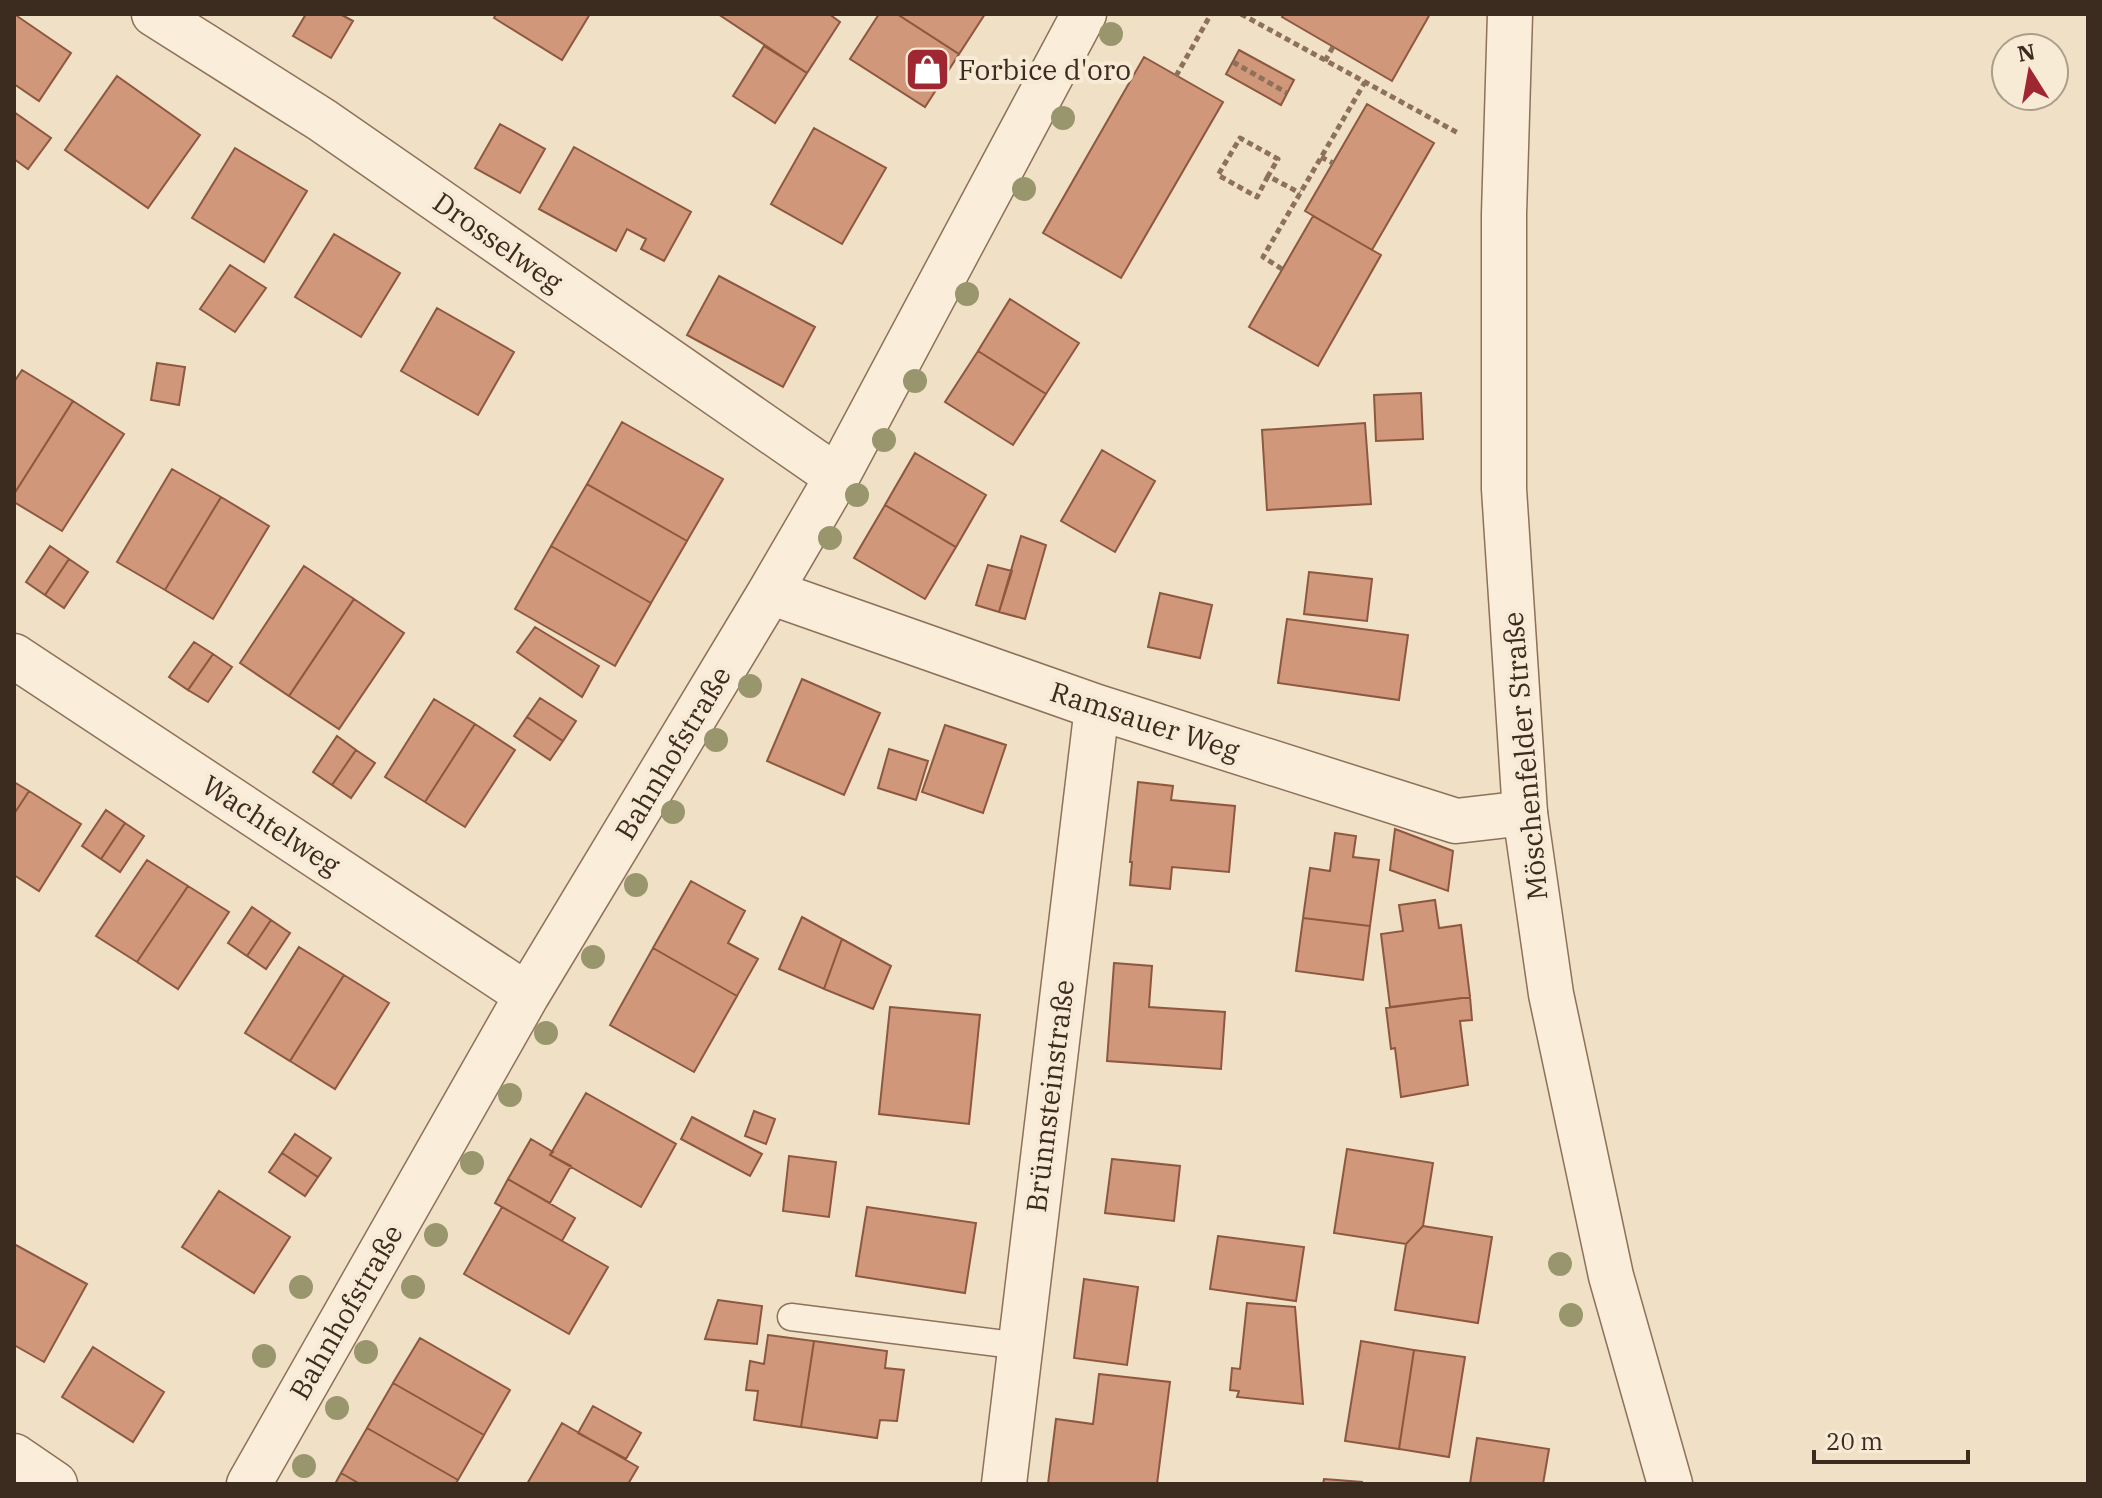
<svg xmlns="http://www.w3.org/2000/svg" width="2102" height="1498" viewBox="0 0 2102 1498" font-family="'IBM Plex Serif',serif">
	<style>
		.building { fill: #d0977a; stroke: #8d583f; stroke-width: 2 }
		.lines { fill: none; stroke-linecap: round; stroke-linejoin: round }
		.service-casing { stroke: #8d715a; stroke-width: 29 }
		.minor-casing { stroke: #8d715a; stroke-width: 47 }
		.tertiary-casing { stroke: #8d715a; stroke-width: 47 }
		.path { stroke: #8d715a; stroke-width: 5; stroke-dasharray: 6 4; stroke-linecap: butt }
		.service { stroke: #faeeda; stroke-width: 26 }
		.minor { stroke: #faeeda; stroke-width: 44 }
		.tertiary { stroke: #faeeda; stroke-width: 44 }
		.tree { fill: #99966d }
		.labels { text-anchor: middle; stroke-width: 8; stroke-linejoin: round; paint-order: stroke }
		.poi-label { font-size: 28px; fill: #3c2b1f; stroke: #f7ebd6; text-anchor: start }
		.street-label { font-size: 28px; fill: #3c2b1f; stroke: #f7ebd6 }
	</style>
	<rect width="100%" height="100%" fill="#f0e0c6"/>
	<!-- building -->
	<path class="building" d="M14 14 71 53 39 101 14 84Z
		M306 14H340L353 21 331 58 293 36Z
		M496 14H590L562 60 494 18Z
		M718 14H829L840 22 807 73Z
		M879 14H897L959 54 925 107 850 59Z
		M897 14H985L959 54Z
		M1284 14H1430L1392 81 1282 17Z
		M764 46 807 73 775 123 733 96Z
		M1239 50 1294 80 1281 105 1226 74Z
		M1144 57 1223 102 1121 278 1043 233Z
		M117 76 200 135 148 208 65 150Z
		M1367 104 1434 143 1372 250 1305 211Z
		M14 112 51 138 28 169 14 159Z
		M500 124 545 149 520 193 475 168Z
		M814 128 886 168 842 244 771 204Z
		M574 147 691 212 664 261 641 249 646 239 627 229 616 251 539 209Z
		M235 148 307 191 264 262 192 218Z
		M1313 216 1381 255 1318 366 1249 327Z
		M334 234 400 273 361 337 295 297Z
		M230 265 266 288 235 332 200 309Z
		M719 276 815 327 783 387 687 335Z
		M1010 299 1079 343 1046 394 978 351Z
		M437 308 514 352 478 415 401 371Z
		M978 351 1046 394 1013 445 945 402Z
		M157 363 185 367 179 405 151 400Z
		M22 370 73 401 14 494V382Z
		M1421 393 1423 439 1376 441 1374 395Z
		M73 401 124 434 62 531 14 502V494Z
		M622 422 723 479 687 541 587 484Z
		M1365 423 1371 504 1267 510 1262 430Z
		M1102 450 1155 481 1115 552 1061 521Z
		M915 453 986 495 956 547 885 505Z
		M172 469 221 497 165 590 117 562Z
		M587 484 687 541 651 603 551 546Z
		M221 497 269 526 213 619 165 590Z
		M885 505 956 547 925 599 854 558Z
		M1021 536 1046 545 1025 619 999 612Z
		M50 546 69 559 45 595 26 582Z
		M551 546 651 603 615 666 515 609Z
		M69 559 88 572 64 608 45 595Z
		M988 565 1012 571 999 612 976 605Z
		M304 566 354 599 289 696 240 663Z
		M1309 572 1372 579 1367 621 1304 614Z
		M1160 593 1212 605 1200 658 1148 647Z
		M354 599 404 633 339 729 289 696Z
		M1287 619 1408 635 1399 700 1278 683Z
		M535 627 599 666 582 697 517 652Z
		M194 642 213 654 188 690 169 677Z
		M213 654 232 667 208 702 188 690Z
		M802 679 880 713 844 795 767 761Z
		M540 698 576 721 563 741 527 717Z
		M434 699 475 724 425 802 385 777Z
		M527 717 563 741 550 760 514 736Z
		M475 724 515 750 465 827 425 802Z
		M945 725 1006 745 983 813 922 792Z
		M337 736 356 750 332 785 313 772Z
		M889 749 928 761 916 800 878 788Z
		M356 750 375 763 351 798 332 785Z
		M14 782 29 791 14 814Z
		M1138 782 1173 786 1171 800 1235 806 1229 872 1172 867 1170 889 1130 885 1132 862H1130Z
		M29 791 81 824 39 891 14 875V814Z
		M106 810 125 823 101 859 82 846Z
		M125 823 144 836 120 872 101 859Z
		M1395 829 1453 851 1448 891 1390 870Z
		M1335 833 1356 836 1353 857 1379 860 1370 926 1303 918 1310 868 1330 871Z
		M147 860 188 886 137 962 96 936Z
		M691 881 745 911 728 943 758 959 737 996 653 948Z
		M188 886 229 912 178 989 137 962Z
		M1435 900 1439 928 1461 925 1470 997 1390 1007 1381 934 1403 931 1399 905Z
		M252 907 271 920 247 956 228 943Z
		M802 917 842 939 824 989 779 969Z
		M1303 918 1370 926 1363 980 1296 971Z
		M271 920 290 933 266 969 247 956Z
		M842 939 891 966 873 1009 824 989Z
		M299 947 344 975 290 1061 245 1033Z
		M653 948 737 996 694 1072 610 1025Z
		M1114 963 1152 966 1149 1007 1225 1012 1221 1069 1107 1061Z
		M344 975 389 1003 335 1089 290 1061Z
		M1470 997 1472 1020 1460 1021 1468 1085 1401 1097 1395 1048 1391 1049 1386 1008Z
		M890 1007 980 1015 969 1124 879 1114Z
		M586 1093 676 1144 641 1207 550 1155Z
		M754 1111 775 1119 766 1144 745 1136Z
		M692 1117 762 1154 750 1176 681 1139Z
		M295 1134 331 1158 318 1177 282 1153Z
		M531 1139 553 1152 550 1155 571 1166 550 1203 508 1179Z
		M1347 1149 1433 1163 1423 1226 1406 1244 1334 1233Z
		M282 1153 318 1177 305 1196 269 1172Z
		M789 1156 836 1162 829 1217 783 1211Z
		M1112 1159 1180 1166 1174 1221 1105 1213Z
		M508 1179 575 1218 562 1241 495 1203Z
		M219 1191 290 1237 254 1293 182 1247Z
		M502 1207 608 1267 569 1334 464 1274Z
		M867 1207 976 1223 965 1293 856 1276Z
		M1423 1226 1492 1237 1478 1323 1395 1310 1406 1244Z
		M1218 1236 1304 1247 1296 1301 1210 1289Z
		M14 1244 87 1284 44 1362 14 1345Z
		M1084 1279 1138 1287 1127 1365 1074 1358Z
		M718 1300 762 1306 757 1344 705 1339Z
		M1247 1303 1295 1307 1303 1404 1237 1397 1239 1391 1230 1390 1232 1368 1240 1369Z
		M768 1335 814 1341 801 1427 754 1420 758 1391 746 1390 750 1361 764 1364Z
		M420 1338 510 1390 484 1435 393 1383Z
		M814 1341 887 1351 885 1368 904 1370 897 1421 880 1420 877 1438 801 1427Z
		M1361 1341 1414 1350 1399 1449 1345 1441Z
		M93 1347 164 1392 133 1442 62 1397Z
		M1414 1350 1465 1357 1449 1457 1399 1449Z
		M1099 1374 1170 1382 1157 1484H1048L1056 1419 1093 1424Z
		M393 1383 484 1435 458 1480 367 1428Z
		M593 1406 641 1433 626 1459 578 1433Z
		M562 1423 638 1467 628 1484H527Z
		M367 1428 458 1480 455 1484H360L341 1473Z
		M1477 1438 1549 1449 1543 1484H1470Z
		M341 1473 360 1484H335Z
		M1324 1479 1362 1482V1484H1323Z"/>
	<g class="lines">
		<defs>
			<path id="service" d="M791 1317 1021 1346"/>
			<path id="minor" d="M154 14 322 120 837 477
				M770 592 1097 707 1456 821 1525 813
				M14 656 527 995
				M14 1456 55 1484
				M249 1484 527 995 770 592 837 477 1084 14
				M1004 1484 1097 707"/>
			<path id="tertiary" d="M1510 14 1504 214V489L1525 813 1551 994 1611 1276 1670 1484"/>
		</defs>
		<!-- service casing -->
		<use href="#service" class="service-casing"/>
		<!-- minor casing -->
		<use href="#minor" class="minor-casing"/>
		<!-- tertiary casing -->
		<use href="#tertiary" class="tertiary-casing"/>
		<!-- path -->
		<path class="path" d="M1241 14 1458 133
			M1325 61 1333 47
			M1233 62 1287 93
			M1176 76 1211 14
			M1321 157 1333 163
			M1268 176 1257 197 1218 175 1240 138 1278 159 1268 176 1300 193
			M1282 269 1263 257 1365 82"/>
		<!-- service -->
		<use href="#service" class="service"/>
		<!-- minor -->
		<use href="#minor" class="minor"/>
		<!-- tertiary -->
		<use href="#tertiary" class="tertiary"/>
	</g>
	<!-- trees -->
	<g class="tree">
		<circle cx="1111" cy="34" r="12"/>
		<circle cx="1063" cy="118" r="12"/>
		<circle cx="1024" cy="189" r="12"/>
		<circle cx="967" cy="294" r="12"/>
		<circle cx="915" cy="381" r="12"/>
		<circle cx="884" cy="440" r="12"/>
		<circle cx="857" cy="495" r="12"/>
		<circle cx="830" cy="538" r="12"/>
		<circle cx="750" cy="686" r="12"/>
		<circle cx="716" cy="740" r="12"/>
		<circle cx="673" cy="812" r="12"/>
		<circle cx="636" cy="885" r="12"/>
		<circle cx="593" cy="957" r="12"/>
		<circle cx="546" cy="1033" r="12"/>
		<circle cx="510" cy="1095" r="12"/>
		<circle cx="472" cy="1163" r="12"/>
		<circle cx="436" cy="1235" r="12"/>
		<circle cx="1560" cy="1264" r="12"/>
		<circle cx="301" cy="1287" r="12"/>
		<circle cx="413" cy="1287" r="12"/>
		<circle cx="1571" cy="1315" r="12"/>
		<circle cx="366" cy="1352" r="12"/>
		<circle cx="264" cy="1356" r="12"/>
		<circle cx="337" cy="1408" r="12"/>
		<circle cx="304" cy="1466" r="12"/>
	</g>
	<!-- icons -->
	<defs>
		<symbol id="shop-square" viewBox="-11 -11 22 22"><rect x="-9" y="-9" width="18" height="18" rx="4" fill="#9f2732" stroke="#f7ebd6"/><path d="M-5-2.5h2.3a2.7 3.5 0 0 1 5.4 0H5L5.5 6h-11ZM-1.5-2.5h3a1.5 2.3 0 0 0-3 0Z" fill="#fff"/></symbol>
	</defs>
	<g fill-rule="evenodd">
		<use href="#shop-square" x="902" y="44" width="51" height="51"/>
	</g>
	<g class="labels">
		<!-- poi labels -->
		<g class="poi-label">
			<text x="958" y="80">Forbice d'oro</text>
		</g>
		<!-- street labels -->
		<g class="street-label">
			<text transform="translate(498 242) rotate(35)" y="10">Drosselweg</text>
			<text transform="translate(1145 721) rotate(18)" y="10">Ramsauer Weg</text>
			<text transform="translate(673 753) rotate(-59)" y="10">Bahnhofstraße</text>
			<text transform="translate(1525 756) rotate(-95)" y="10">Möschenfelder Straße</text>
			<text transform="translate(271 825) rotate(33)" y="10">Wachtelweg</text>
			<text transform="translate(1050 1096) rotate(-83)" y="10">Brünnsteinstraße</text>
			<text transform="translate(346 1312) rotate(-60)" y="10">Bahnhofstraße</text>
		</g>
	</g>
	<!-- border -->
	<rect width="2102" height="1498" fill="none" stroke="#3c2b1f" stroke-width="32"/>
	<!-- north arrow -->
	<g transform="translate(2030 72) rotate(349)"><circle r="38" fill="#f7ebd6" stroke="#ac9e8d" stroke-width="2"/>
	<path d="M0-6L14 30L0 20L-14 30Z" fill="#9f2732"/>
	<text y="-12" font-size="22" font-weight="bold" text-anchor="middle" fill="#3c2b1f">N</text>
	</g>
	<!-- scale -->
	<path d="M1814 1450v12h154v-12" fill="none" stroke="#3c2b1f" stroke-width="4"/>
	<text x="1826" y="1450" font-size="24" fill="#3c2b1f" stroke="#f7ebd6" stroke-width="6" paint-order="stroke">20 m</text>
</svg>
